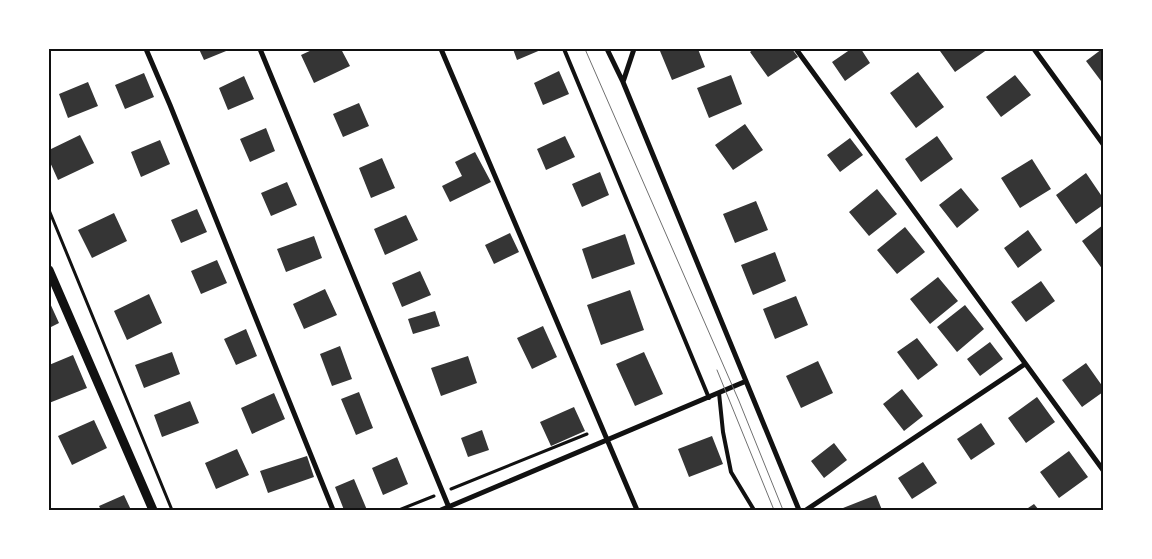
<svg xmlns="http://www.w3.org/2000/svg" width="1152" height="559" viewBox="0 0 1152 559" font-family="'Open Sans',sans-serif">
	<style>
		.building { fill: #353535 }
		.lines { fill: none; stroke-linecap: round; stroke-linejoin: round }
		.path { stroke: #111; stroke-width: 3 }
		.service { stroke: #111; stroke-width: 4 }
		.minor { stroke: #111; stroke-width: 5 }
		.tertiary { stroke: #111; stroke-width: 9 }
		.tram { stroke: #707070; stroke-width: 1 }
		.neatline { fill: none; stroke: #111; stroke-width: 2 }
	</style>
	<rect width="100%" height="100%" fill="#fff"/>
	<!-- building -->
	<path class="building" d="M199 49H231L204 60Z
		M314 49H341L350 66 314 83 301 55Z
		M513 49H543L517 60Z
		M666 49H698L705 67 672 80 660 51Z
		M754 49H792L798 57 768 77 750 52Z
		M851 49H861L870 63 845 81 832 62Z
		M943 49H988L955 72 940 51Z
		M1102 49 1103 79 1101 81 1086 61Z
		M559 71 569 94 543 105 534 83Z
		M918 72 944 107 916 128 890 93Z
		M144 73 154 97 125 109 115 85Z
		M731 75 742 104 709 118 697 88Z
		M1015 75 1031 95 1001 117 986 97Z
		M244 76 254 99 228 110 219 88Z
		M88 82 98 106 68 118 59 94Z
		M359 103 369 126 343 137 333 114Z
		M745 124 763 150 733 170 715 145Z
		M266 128 275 151 250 162 240 139Z
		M80 135 94 163 58 180 49 160V150Z
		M565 136 575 157 546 170 537 149Z
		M937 136 953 159 921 182 905 159Z
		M850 138 863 155 840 172 827 155Z
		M160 140 170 164 141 177 131 152Z
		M475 152 491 182 450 202 442 186 462 176 455 162Z
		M382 158 395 188 371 198 359 168Z
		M1032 159 1051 189 1020 208 1001 178Z
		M600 172 609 195 582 207 572 184Z
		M1086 173 1103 198V205L1076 224 1056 195Z
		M287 182 297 205 271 216 261 193Z
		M961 188 979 210 957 228 939 205Z
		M877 189 897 214 869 236 849 212Z
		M756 201 768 230 735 243 723 214Z
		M197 209 207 232 181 243 171 220Z
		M114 213 127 241 92 258 78 230Z
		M406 215 418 240 385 255 374 229Z
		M1103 225V270L1082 241Z
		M905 227 925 252 897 274 877 250Z
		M1028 230 1042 250 1018 268 1004 248Z
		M510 233 519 252 494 264 485 245Z
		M625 234 635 264 592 279 582 249Z
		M314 236 322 258 286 272 277 249Z
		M775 252 786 281 753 295 741 265Z
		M217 260 227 283 201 294 191 271Z
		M420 271 431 295 402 307 392 283Z
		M938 277 958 301 930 324 910 299Z
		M1041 281 1055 301 1026 322 1011 302Z
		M325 289 337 315 304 329 293 304Z
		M630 290 644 330 601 345 587 305Z
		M149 294 162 323 127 340 114 311Z
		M796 296 808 325 775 339 763 309Z
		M49 301 59 323 49 328Z
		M965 305 984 329 957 352 937 327Z
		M435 311 440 326 413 334 408 319Z
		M543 326 557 357 532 369 517 338Z
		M246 329 257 356 236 365 224 339Z
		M917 338 938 365 918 380 897 352Z
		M990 342 1003 359 980 376 967 359Z
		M340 346 352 379 332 386 320 354Z
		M172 352 180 374 144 388 135 365Z
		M644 352 663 394 635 406 616 364Z
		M73 355 87 388 49 403V365Z
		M468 356 477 383 441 396 431 368Z
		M818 361 833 393 801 408 786 376Z
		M1086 363 1103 387V392L1082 407 1062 380Z
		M902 389 923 416 904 431 883 404Z
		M359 392 373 428 356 435 341 399Z
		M274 393 285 419 252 434 241 408Z
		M1037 397 1055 422 1026 443 1008 418Z
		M190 401 199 423 162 437 154 415Z
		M574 407 585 431 551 446 540 422Z
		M94 420 107 448 72 465 58 436Z
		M981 423 995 444 971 460 957 439Z
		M482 430 489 450 468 457 461 438Z
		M712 436 723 464 689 477 678 449Z
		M834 443 847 460 824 478 811 461Z
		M237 449 249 475 216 489 205 463Z
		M1069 451 1088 477 1059 498 1040 472Z
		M307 456 314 477 268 493 260 471Z
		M397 457 408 484 383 495 372 468Z
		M923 462 937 483 912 499 898 478Z
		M354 479 367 510H344L335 487Z
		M124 495 131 510H101L99 506Z
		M876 495 882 510H844L843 508Z
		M1034 504 1039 510H1025Z"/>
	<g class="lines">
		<!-- path -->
		<path class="path" d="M49 210 172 510
			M451 489 587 434
			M399 510 434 496"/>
		<!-- service -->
		<path class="service" d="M564 49 709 398
			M719 393 723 432 731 472 754 510"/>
		<!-- minor -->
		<path class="minor" d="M146 49 170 105 333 510
			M260 49 450 510
			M441 49 637 510
			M607 49 623 82 799 510
			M796 49 1103 470
			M1034 49 1103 144
			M623 82 634 49
			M441 510 744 382
			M806 510 1025 364"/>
		<!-- tertiary -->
		<path class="tertiary" d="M49 270 153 510"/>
		<!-- tram -->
		<path class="tram" d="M585 49 739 401 783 510
			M717 370 774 510"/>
	</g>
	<!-- border -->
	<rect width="1152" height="559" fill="none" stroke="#ffffff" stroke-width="100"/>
	<rect x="50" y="50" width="1052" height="459" class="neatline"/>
</svg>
